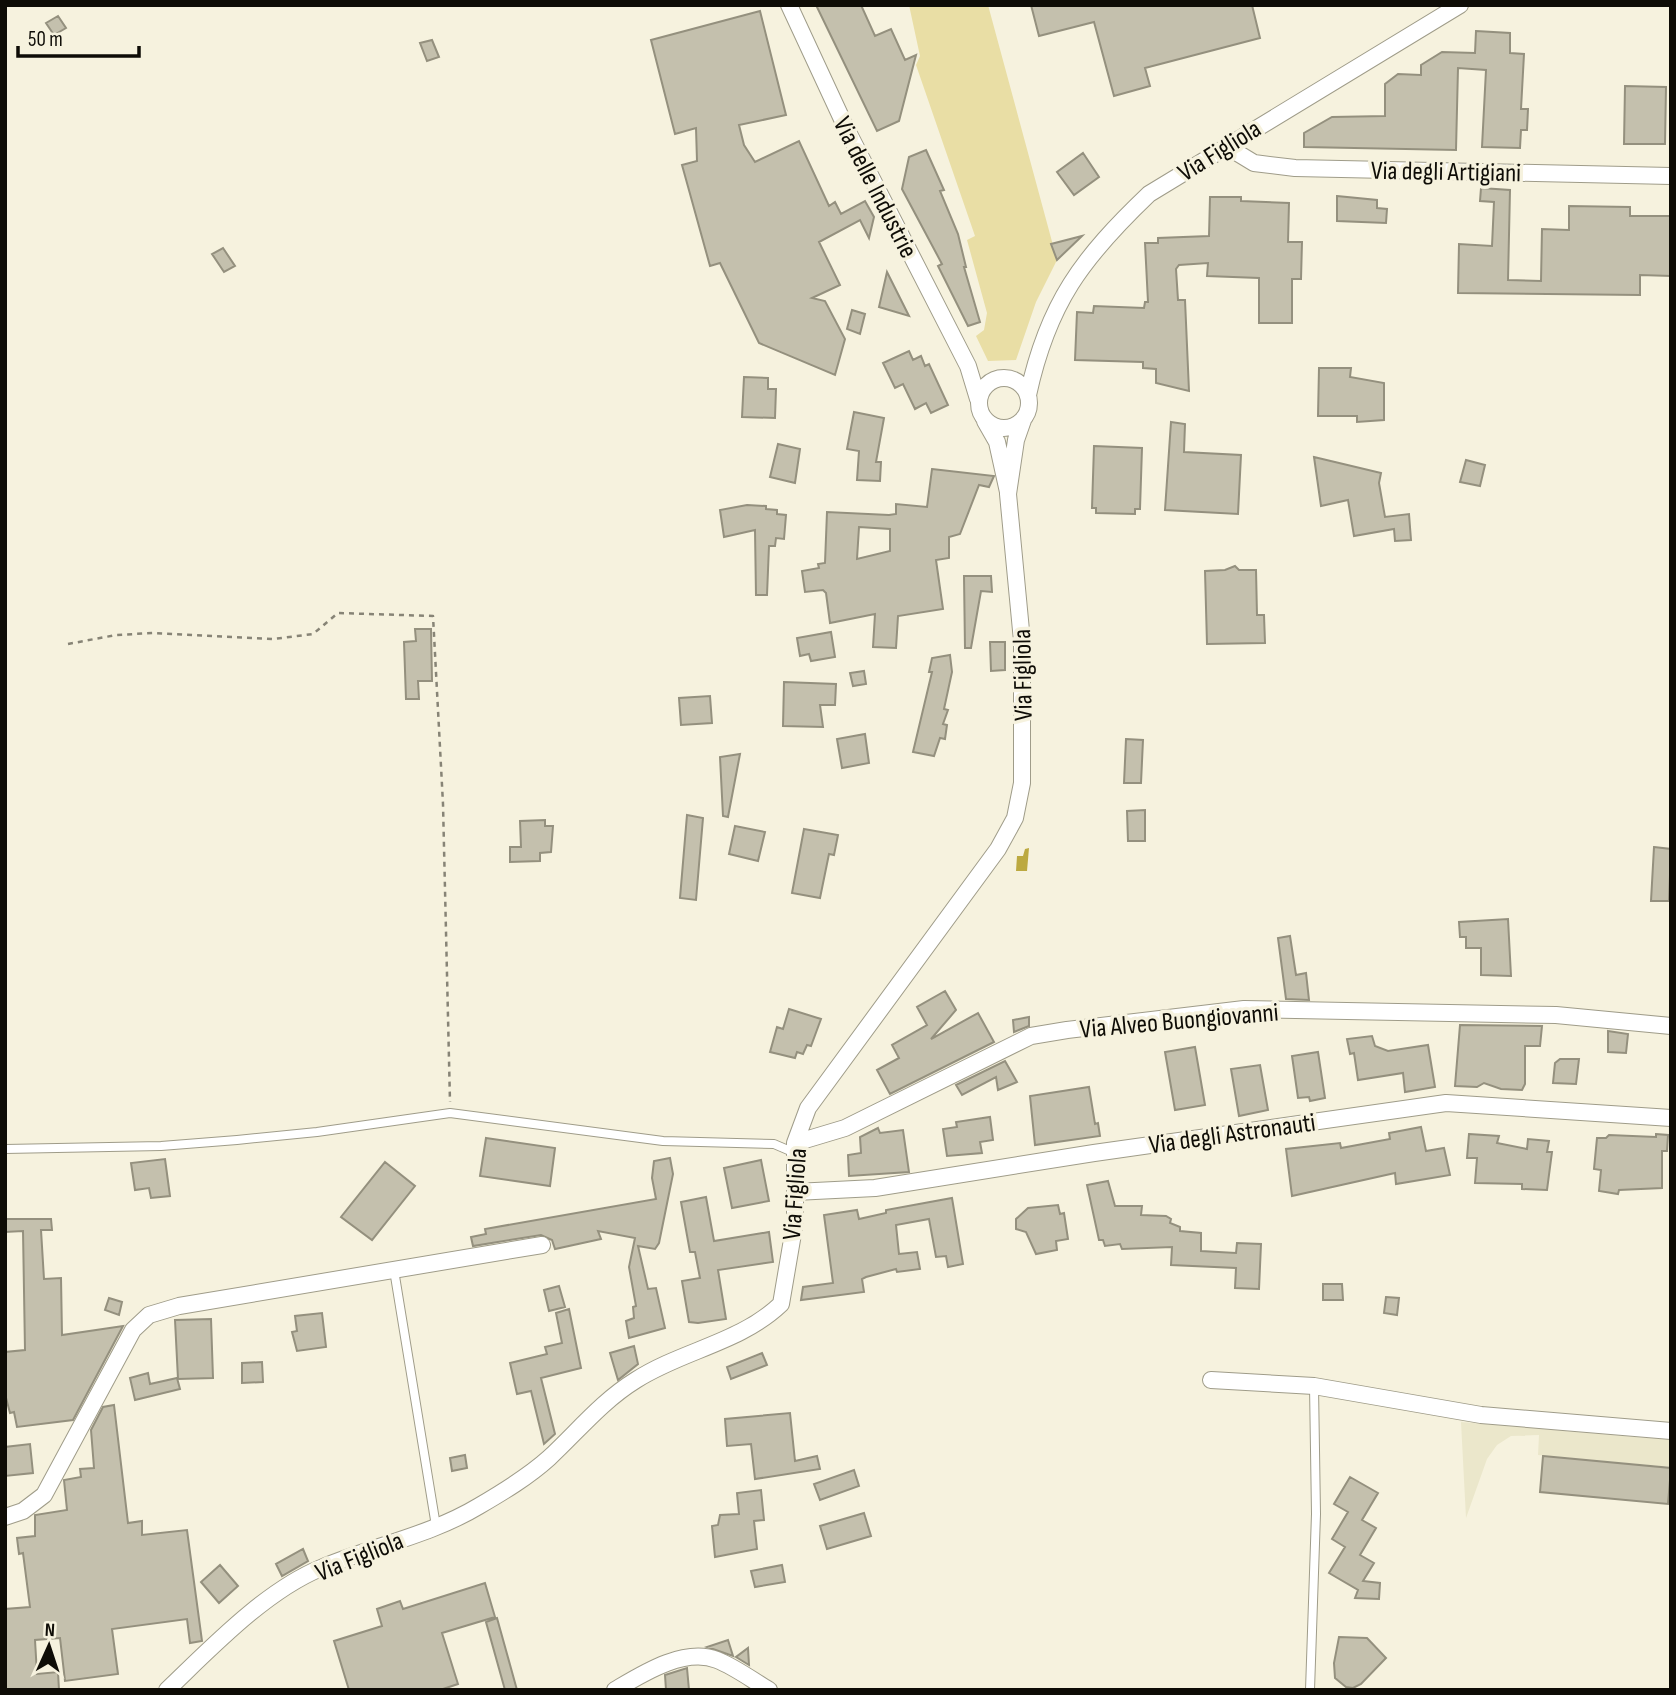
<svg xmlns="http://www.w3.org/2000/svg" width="1676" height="1695" viewBox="0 0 1676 1695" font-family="'Sofia Sans Condensed',sans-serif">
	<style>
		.built { fill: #ebe7cb }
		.green { fill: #e9dea5 }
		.water { fill: #bca940 }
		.building { fill: #c4c0ad; stroke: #94907e; stroke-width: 2; fill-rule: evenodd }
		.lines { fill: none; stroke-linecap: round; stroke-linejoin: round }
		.lane-casing { stroke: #9f9c89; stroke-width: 10 }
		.street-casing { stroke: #9f9c89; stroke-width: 18 }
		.path { stroke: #878476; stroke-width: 2.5; stroke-dasharray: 5 5; stroke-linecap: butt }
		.lane { stroke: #fff; stroke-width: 8 }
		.street { stroke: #fff; stroke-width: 16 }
		.labels { text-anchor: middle; stroke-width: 7; stroke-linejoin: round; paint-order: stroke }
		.street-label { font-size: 26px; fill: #0e0c06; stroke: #f6f2de }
	</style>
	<rect width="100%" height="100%" fill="#f6f2de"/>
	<!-- built -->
	<path class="built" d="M1461 1422 1671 1440V1467L1538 1455 1539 1435 1511 1436 1497 1445 1487 1459 1466 1518Z"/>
	<!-- green -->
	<path class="green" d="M909 5H988L1057 260 1036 302 1016 360 988 361 976 336 984 330 987 313 967 240 975 236 916 65 920 56Z"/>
	<!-- water -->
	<path class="water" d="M1029 848 1027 871H1016L1017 856H1023L1025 849Z"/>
	<!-- building -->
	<path class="building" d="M816 5H861L875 36 891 29 905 60 916 55 899 121 877 131Z
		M1031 5H1252L1260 38 1145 68 1150 86 1114 96 1094 22 1039 36Z
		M760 11 786 115 739 125 744 145 755 162 799 141 829 206 835 202 841 214 865 201 874 217 869 238 860 220 819 242 840 285 812 298 825 301 845 339 835 375 759 343 720 263 710 266 682 165 697 161 696 128 675 134 651 40Z
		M58 16 66 28 54 35 46 23Z
		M1476 31 1510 33V53L1524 54 1521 109H1528L1527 130H1521L1520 148 1482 147 1486 70 1458 68 1456 150 1304 147V133L1332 117 1385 116V84L1398 74 1421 75V65L1442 52 1475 53Z
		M432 40 439 57 427 61 420 43Z
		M1625 86 1666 87 1665 144H1624Z
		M926 150 944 190 940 191 958 234 966 267H964L980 322 968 326 938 266 942 264 902 189 909 157Z
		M1083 153 1099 177 1074 195 1057 172Z
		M1481 188 1510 190 1508 280 1541 281 1542 229 1569 230V206L1630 207V216H1671V276L1640 275V295L1458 293 1459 244 1492 246 1494 202 1480 201Z
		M1337 196 1377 200V208L1387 209 1386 223 1337 221Z
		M1210 197H1241V201L1289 203 1288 242H1302L1301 279H1292V323H1259V278L1207 276 1208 263 1179 265 1176 269 1178 300H1185L1189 391 1156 383V369L1143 368V362L1075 360 1077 312 1093 313 1094 306 1144 308 1145 302H1148L1145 243H1158V238L1209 236Z
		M1082 236 1057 260 1051 244Z
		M223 248 235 266 224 272 212 254Z
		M887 272 909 316 879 307Z
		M852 310 865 314 860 334 847 329Z
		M909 351 913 360 921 356 925 366 929 364 948 405 931 413 926 403 915 409 903 384 895 388 883 363Z
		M1319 368H1351L1350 377 1384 383V420L1357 422V416H1318Z
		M744 377 768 378V389H776L775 418 742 417Z
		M854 412 884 418 876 462H881L880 481 857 480 859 451 847 449Z
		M1171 422 1185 424 1184 452 1241 455 1238 514 1165 510Z
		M778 444 800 449 795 483 770 477Z
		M1094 446 1142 448 1140 509H1135V514L1096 513V508H1092Z
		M1314 457 1381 473 1379 483 1385 517 1409 514 1411 540 1395 541 1394 529 1354 536 1348 500 1321 506Z
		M1466 460 1485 465 1480 486 1460 482Z
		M932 469 994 476 989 487 979 485 960 534 949 537V558L936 560 943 609 898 616 896 648 873 647 875 614 830 623 826 593 823 590 805 592 802 571 819 568 818 564 825 563 827 512 889 515 896 514V504L927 507ZM859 527 890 529V551L857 559Z
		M747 505 766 506V509L777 510V514L786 515 784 539 776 538 775 546H769L767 595H756L755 530 724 537 720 510Z
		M1235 566 1239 570H1256L1257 615H1264L1265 643 1207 644 1205 571 1225 570Z
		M964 576H991L992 592 981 591 971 648H965Z
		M415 629H431L432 681H418L419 699H406L404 642 416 641Z
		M831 632 835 657 811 661 809 654 800 656 797 638Z
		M990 642H1005V670L991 671Z
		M950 655 952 672 944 709 948 710 943 724 947 725 945 739 940 738 934 756 913 752 932 672H929L932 658Z
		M864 671 866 684 853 686 850 673Z
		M784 682 836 684 835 705H820L823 727 783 726Z
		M710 696 712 723 681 725 679 698Z
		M865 734 869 763 842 768 837 739Z
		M1126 739 1143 740 1141 783H1124Z
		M740 754 728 817 723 816 720 757Z
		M1145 810V841H1128L1127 811Z
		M687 815 703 818 696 900 680 898Z
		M545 820V826H553L551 852 540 853V861L510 862V847H521L520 821Z
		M735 826 765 832 758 861 729 854Z
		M804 829 838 835 834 855 829 854 820 898 792 893Z
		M1654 847 1671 849 1669 901H1651Z
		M1508 919 1511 976 1481 975V948H1466V937H1460L1459 922Z
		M1290 936 1296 975 1306 973 1309 1000 1286 999 1278 938Z
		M945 991 956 1010 931 1039 978 1013 994 1042 890 1094 877 1070 899 1058 892 1045 927 1025 917 1007Z
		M789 1009 821 1019 811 1046 807 1045 803 1054 797 1052 795 1058 770 1052 777 1027 783 1029Z
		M1029 1017V1026L1014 1032 1013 1020Z
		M1460 1025 1542 1026 1540 1046H1525V1084L1522 1090 1501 1089 1484 1083 1477 1087 1455 1086Z
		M1608 1031 1628 1034 1626 1053 1608 1052Z
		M1372 1036 1375 1046 1388 1051 1428 1045 1435 1087 1405 1092 1403 1073 1358 1080 1354 1053 1350 1054 1347 1039Z
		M1195 1047 1205 1105 1175 1110 1165 1052Z
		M1318 1052 1325 1098 1310 1101 1309 1097 1298 1098 1292 1056Z
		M1560 1059H1579L1576 1084 1553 1083 1555 1063Z
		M1005 1061 1017 1082 998 1090 996 1077 962 1095 956 1085Z
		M1260 1065 1268 1110 1239 1116 1231 1069Z
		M1089 1087 1095 1124 1098 1123 1100 1136 1035 1145 1030 1096Z
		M990 1117 993 1140 980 1142 982 1153 947 1156 943 1129 957 1127 956 1122Z
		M1421 1127 1426 1151 1444 1148 1450 1175 1396 1184 1395 1173 1292 1196 1286 1149 1340 1143 1341 1148 1390 1139 1389 1133Z
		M878 1128 880 1133 903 1130 909 1172 849 1176 848 1155 861 1153 860 1137Z
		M1469 1134 1499 1136 1497 1143 1527 1149 1528 1139 1549 1141 1547 1152H1552L1547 1190 1522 1189V1184L1475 1183 1477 1158H1467Z
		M1656 1134 1668 1135 1667 1151H1662V1188L1619 1190 1618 1194 1599 1191 1601 1170 1594 1169 1597 1138H1606L1609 1135 1656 1137Z
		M486 1138 555 1148 550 1186 480 1176Z
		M670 1158 673 1174 659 1243 655 1249 638 1246 648 1289 656 1288 665 1328 629 1338 626 1321 634 1318 633 1307 636 1306 629 1267 635 1238 598 1231 601 1239 555 1249 552 1240 541 1235 473 1246 471 1237 486 1234 485 1229 656 1199 652 1178 654 1161Z
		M165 1159 170 1196 151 1198 149 1188 135 1190 131 1163Z
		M761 1160 769 1201 732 1208 724 1168Z
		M385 1162 415 1186 372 1240 341 1217Z
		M1108 1181 1115 1206H1142L1141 1215 1166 1216 1171 1219 1170 1223 1180 1227V1231L1201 1233V1251L1236 1253 1237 1243 1261 1244 1259 1289 1235 1288 1236 1268 1171 1265 1172 1247 1122 1249 1120 1244 1105 1246 1103 1240H1099L1087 1185Z
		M706 1197 714 1241 769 1232 773 1262 718 1270 726 1319 698 1323 689 1322 682 1281 700 1278 695 1252H690L681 1202Z
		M952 1198 963 1264 948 1267 946 1256 936 1257 929 1219 896 1225 899 1254 917 1252 920 1269 897 1272 896 1269 866 1277 862 1279 864 1292 801 1300 803 1287 833 1283 824 1215 857 1210 859 1219 886 1213V1210Z
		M1058 1205 1060 1214 1064 1213 1068 1239 1056 1241 1057 1250 1036 1254 1026 1232 1016 1229V1219L1028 1208Z
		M5 1219H51L52 1230H41L44 1279 61 1278 62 1335 123 1326 73 1420 17 1427 14 1412 10 1413 5 1394V1352L25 1350 23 1231 5 1232Z
		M1323 1284H1342L1343 1300H1323Z
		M559 1286 565 1307 549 1311 544 1290Z
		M1386 1297 1399 1298 1397 1315 1384 1313Z
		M109 1298 122 1302 119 1315 105 1310Z
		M569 1309 581 1368 541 1378 555 1434 544 1444 531 1391 517 1394 510 1363 547 1354 545 1347 562 1343 556 1313Z
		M322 1313 326 1347 297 1351 292 1332 297 1331 295 1316Z
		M211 1319 213 1378 178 1379 175 1320Z
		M634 1346 638 1364 618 1380 610 1353Z
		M762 1353 767 1365 731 1379 727 1367Z
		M262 1362 263 1382 242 1383V1363Z
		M148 1373 150 1384 177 1378 180 1389 135 1400 130 1378Z
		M114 1405 128 1523 142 1521V1535L187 1530 202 1641 190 1643 187 1619 112 1629 118 1674 65 1681 60 1638 35 1640 37 1674 58 1672 59 1690H5V1609L30 1607 23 1553 19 1554 17 1538 35 1536V1515L67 1510 64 1480 81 1477 80 1469 94 1468 91 1430 103 1407Z
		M790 1413 795 1461 817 1456 820 1469 755 1479 751 1444 727 1446 725 1419Z
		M30 1444 33 1473 5 1476V1447Z
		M465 1455 467 1468 452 1471 450 1458Z
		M1543 1456 1671 1468 1668 1504 1540 1492Z
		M854 1470 859 1486 820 1500 814 1484Z
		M1350 1477 1378 1493 1362 1520 1376 1528 1360 1555 1374 1563 1363 1581 1380 1583 1379 1599 1355 1598 1358 1590 1329 1573 1345 1547 1332 1539 1348 1512 1334 1504Z
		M761 1490 764 1520 754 1521 757 1549 715 1557 712 1526 718 1525 720 1515 739 1514 737 1493Z
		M864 1513 871 1536 827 1549 820 1526Z
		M303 1549 308 1561 282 1576 276 1564Z
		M220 1565 238 1586 219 1603 201 1582Z
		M782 1565 785 1582 755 1587 751 1571Z
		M485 1583 495 1617 442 1633 458 1684 440 1690H349L334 1641 382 1626 377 1609 400 1601 403 1609Z
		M497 1618 517 1690H505L486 1622Z
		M1339 1637 1367 1638 1386 1658 1361 1684 1353 1688 1346 1687 1335 1678 1334 1663Z
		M728 1640 733 1656 707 1647Z
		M748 1648 749 1665 736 1657Z
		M687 1668 689 1690H666L665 1675Z"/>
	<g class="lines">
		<defs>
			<path id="lane" d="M5 1149 161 1146 237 1140 317 1132 450 1113 663 1141 774 1144 795 1153
				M394 1270 436 1526
				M1310 1690 1316 1514 1314 1386"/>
			<path id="street" d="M789 5 847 130 968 366 978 399
				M1226 146 1254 163 1295 168 1671 176
				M979 403a25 25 0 1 1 50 0a25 25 0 1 1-50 0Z
				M1028 395C1048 303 1082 258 1149 194L1460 5
				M985 421 997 442 1008 492
				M795 1143 845 1128 1031 1036 1067 1030 1244 1009 1556 1015 1671 1026
				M795 1192 875 1188 1094 1153 1446 1103 1671 1118
				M1211 1380 1314 1386 1481 1415 1671 1431
				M5 1517 23 1511 44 1495 133 1330 149 1315 179 1306 542 1245
				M167 1690C211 1648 265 1591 321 1568 373 1546 431 1535 479 1506 503 1492 528 1477 549 1458 578 1431 602 1401 636 1380 683 1350 740 1343 781 1304L795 1222V1143L808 1108 998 849 1015 818 1022 783V641L1008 494 1016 440 1023 420
				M615 1690C642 1674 684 1647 717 1660 735 1667 752 1680 769 1690"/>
		</defs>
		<!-- lane casing -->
		<use href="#lane" class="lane-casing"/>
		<!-- street casing -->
		<use href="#street" class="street-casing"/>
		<!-- path -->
		<path class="path" d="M68 644 116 635 153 633 273 639 313 634 338 613 433 616 443 804 450 1102"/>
		<!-- lane -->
		<use href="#lane" class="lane"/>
		<!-- street -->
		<use href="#street" class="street"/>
	</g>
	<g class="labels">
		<!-- street labels -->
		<g class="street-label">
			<text transform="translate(1219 150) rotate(-32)" y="9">Via Figliola</text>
			<text transform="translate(1446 171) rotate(1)" y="9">Via degli Artigiani</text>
			<text transform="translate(876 187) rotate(63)" y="9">Via delle Industrie</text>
			<text transform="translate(1022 675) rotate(-91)" y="9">Via Figliola</text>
			<text transform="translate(1179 1020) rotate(-5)" y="9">Via Alveo Buongiovanni</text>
			<text transform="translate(1232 1133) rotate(-8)" y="9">Via degli Astronauti</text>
			<text transform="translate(794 1194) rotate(-86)" y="9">Via Figliola</text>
			<text transform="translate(359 1556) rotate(-22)" y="9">Via Figliola</text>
		</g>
	</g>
	<!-- border -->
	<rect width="1676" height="1695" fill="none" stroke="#0e0c06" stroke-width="14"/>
	<!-- north arrow -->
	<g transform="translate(49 1646) rotate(3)" stroke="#f6f2de" stroke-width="5" paint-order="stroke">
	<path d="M0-5L12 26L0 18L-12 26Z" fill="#0e0c06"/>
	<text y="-10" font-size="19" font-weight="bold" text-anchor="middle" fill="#0e0c06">N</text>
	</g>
	<!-- scale -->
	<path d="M18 46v10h121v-10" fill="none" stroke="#0e0c06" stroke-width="3.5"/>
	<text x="28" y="46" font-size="21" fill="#0e0c06" stroke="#f6f2de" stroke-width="5" paint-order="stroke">50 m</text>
</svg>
